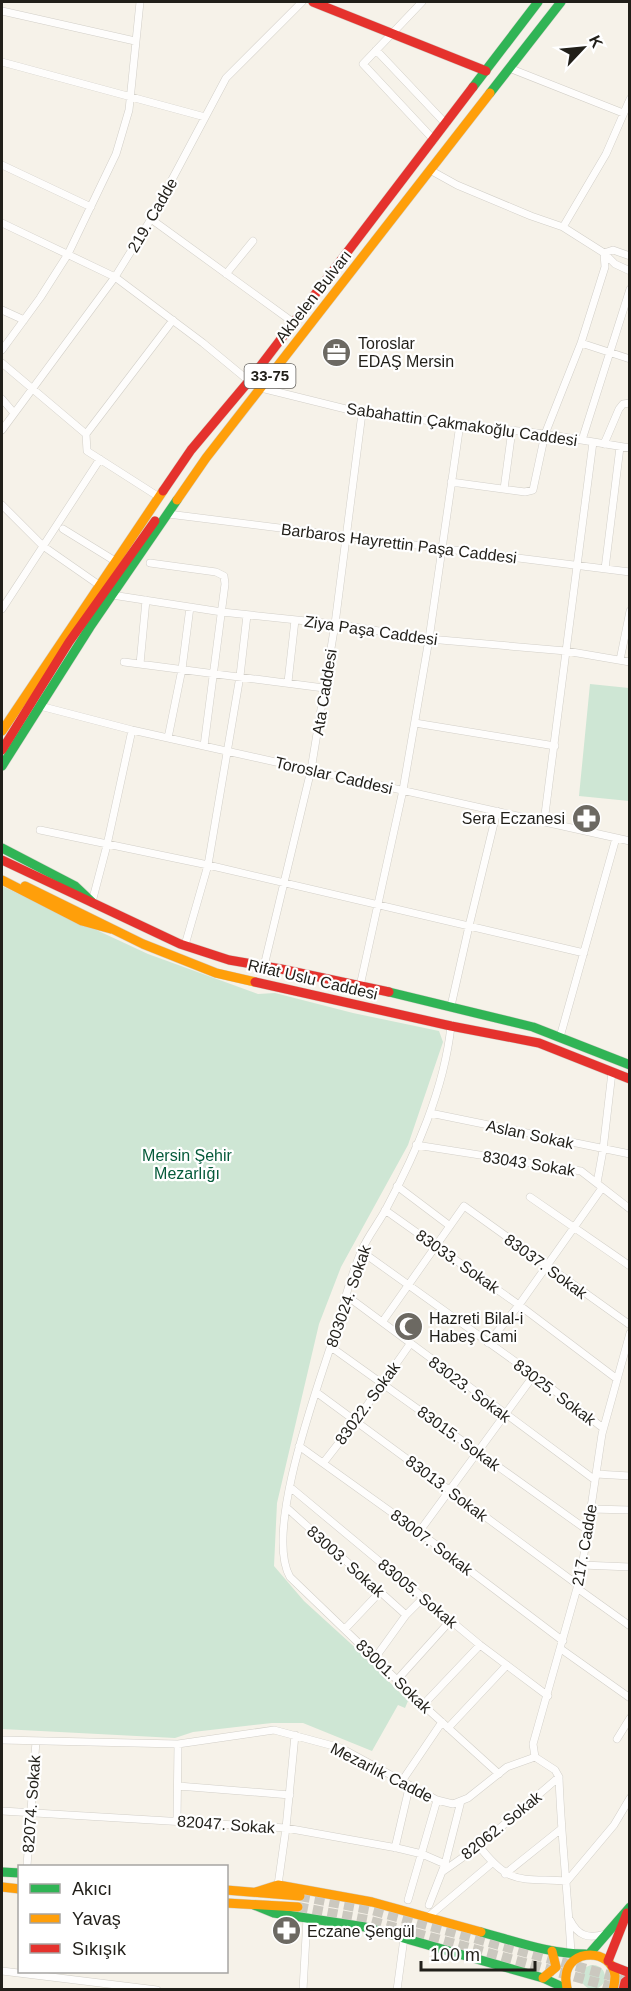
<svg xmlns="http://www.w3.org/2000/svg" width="631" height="1991" viewBox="0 0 631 1991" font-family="Arial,sans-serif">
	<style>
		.green { fill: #cee6d4 }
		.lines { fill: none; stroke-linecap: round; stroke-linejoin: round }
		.primary-tunnel { stroke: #cbc8bf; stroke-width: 10; stroke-dasharray: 10 5; stroke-linecap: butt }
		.street-casing { stroke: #d2cfc8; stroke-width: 8 }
		.fast-casing { stroke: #d2cfc8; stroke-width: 10 }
		.slow-casing { stroke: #d2cfc8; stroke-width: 10 }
		.jam-casing { stroke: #d2cfc8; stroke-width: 10 }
		.street { stroke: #fefdfc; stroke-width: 7 }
		.fast { stroke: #30b455; stroke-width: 9 }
		.slow { stroke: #ff9f0a; stroke-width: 9 }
		.jam { stroke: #e5322d; stroke-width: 9 }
		.labels { text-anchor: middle; stroke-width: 4.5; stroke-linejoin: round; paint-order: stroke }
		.shield { fill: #fff; stroke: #64625e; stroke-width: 1.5 }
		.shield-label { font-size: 15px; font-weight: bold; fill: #211f19 }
		.street-label { font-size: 16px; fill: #211f19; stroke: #fff }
		.poi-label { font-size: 16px; fill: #211f19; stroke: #fff; text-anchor: start }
		.park-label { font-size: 16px; fill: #055a3a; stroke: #fff }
	</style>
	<rect width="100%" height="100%" fill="#f6f2e9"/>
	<!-- green -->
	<path class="green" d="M590 684 629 688V801L579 796Z
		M2 886 148 954 258 994 275 993 353 1013 439 1031 443 1042 408 1145 341 1267 319 1324 277 1503 274 1566 304 1601 360 1652 408 1701 405 1708 398 1705 372 1751 303 1723H272L193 1732 175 1738 2 1729Z
		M581 1977a12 12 0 1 1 24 0a12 12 0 1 1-24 0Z"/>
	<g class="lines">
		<!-- primary-tunnel -->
		<path class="primary-tunnel" d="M300 1896 372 1910 630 1981
			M298 1907 367 1920 620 1989"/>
		<defs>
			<path id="street" d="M422 2 363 64 434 140
				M2 11 135 41
				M376 50 446 124
				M2 62 205 117
				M509 68 623 113
				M2 165 91 207
				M430 170 457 185 531 216 563 227 604 253 615 264 630 271
				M151 219 294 323
				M2 223 115 277 203 343 249 381
				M563 227 606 154 630 99
				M604 253 613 250 630 256
				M226 274 253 241
				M2 310 24 320
				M581 343 630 359
				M2 350 40 298 68 254 116 154 129 110 140 2
				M2 363 86 434 87 451 159 497
				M261 388 362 413 545 434 630 448
				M2 399 14 413
				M2 430 115 277 151 219 226 78 302 2
				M86 434 173 320
				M582 440 630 289
				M604 444 619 409 623 404 630 403
				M451 482 525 492 533 490 545 434 581 343 605 267 604 253
				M504 489 512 430
				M2 505 43 546 99 585
				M168 514 630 572
				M63 529 115 561
				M150 563 216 572 224 576 225 584 204 746
				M605 569 620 447
				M112 595 222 612 335 624 429 639 566 651 630 662
				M2 609 100 459
				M620 660 630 611
				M124 662 324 688
				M140 664 146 600
				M288 682 295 620
				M40 706 132 730 630 841
				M415 723 555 746
				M168 738 182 669 190 607
				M544 822 593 442
				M40 830 208 865 584 953
				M92 902 107 845 132 730
				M185 945 208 865 240 676 247 615
				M264 966 311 770 335 624 362 413
				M360 986 403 790 429 639 460 424
				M451 1006 469 926 497 811
				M451 1026C444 1090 416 1153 386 1209 378 1224 367 1237 361 1252 349 1280 342 1311 333 1339 317 1389 264 1532 290 1577L423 1705 499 1774
				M560 1037 616 838
				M430 1113 630 1154
				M416 1145 581 1171 630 1209
				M597 1183 603 1150 612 1072
				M397 1186 450 1226
				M530 1197 630 1266
				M385 1210 519 1305 617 1379
				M361 1251 534 1375 603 1428
				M347 1296 595 1480
				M383 1321 464 1206 630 1325
				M488 1343 519 1305 602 1188
				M331 1347 587 1530
				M316 1392 578 1585
				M299 1446 419 1532 563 1641
				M324 1462 356 1421 410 1344
				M596 1474 630 1476
				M290 1487 480 1645 548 1696
				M287 1508 406 1615
				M591 1509 630 1510
				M419 1532 534 1375
				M582 1565 630 1567
				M577 1588 630 1626
				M345 1629 380 1592
				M561 1649 630 1698
				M375 1658 406 1615 424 1597
				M397 1680 451 1620
				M423 1705 480 1645
				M448 1728 507 1665
				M617 1739 630 1718
				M2 1740 178 1744 274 1730 341 1748 437 1800 453 1804 468 1798 507 1767 535 1757
				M535 1757 533 1744 581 1574 602 1434 630 1333
				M535 1757 555 1770 559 1777C561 1836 568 1895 571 1954
				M402 1781 442 1722
				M178 1786 290 1795
				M2 1811 286 1828 397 1848 422 1854 445 1864
				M177 1821 178 1744
				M479 1846C510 1886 519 1878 567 1881L614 1825 630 1798
				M395 1848 409 1788
				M27 1866 36 1741
				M442 1872 479 1846 559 1777
				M505 1874 561 1829
				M278 1885 286 1828 295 1735
				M408 1900 437 1800
				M429 1905 445 1864 461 1801
				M428 1917 492 1863
				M570 1920C578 1936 588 1939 605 1934
				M2 1971 157 1990
				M303 1990 307 1918
				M397 1990 404 1938"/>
			<path id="fast" d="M473 87 538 2
				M490 93 561 2
				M2 766 90 627 177 500
				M2 848 75 886 92 902
				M389 992 533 1027 630 1065
				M2 1872 20 1873
				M254 1905 274 1913 365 1927 543 1978 567 1989
				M481 1932C515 1941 549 1954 585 1954
				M590 1953 630 1907"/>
			<path id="slow" d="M177 500 206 458 490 93
				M2 731 163 491
				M2 880 82 921 111 929
				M25 886 143 944 216 973 255 982
				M2 1887 20 1889
				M226 1890 300 1896
				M256 1892 278 1885 372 1902 481 1932
				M226 1903 298 1907
				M543 1978 556 1967 552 1951
				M567 1990C567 1985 565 1980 566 1976 568 1948 612 1948 615 1976 615 1980 614 1986 613 1990"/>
			<path id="jam" d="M313 2 486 71
				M163 491 191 450 249 381 473 87
				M2 750 69 642 155 521
				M2 860 180 944 229 960 281 969 389 992
				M255 982 451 1026 539 1043 630 1079
				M608 1961 627 1913
				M612 1966 630 1973
				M623 1990 625 1982 630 1978"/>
		</defs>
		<!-- street casing -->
		<use href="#street" class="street-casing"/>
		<!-- fast casing -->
		<use href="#fast" class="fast-casing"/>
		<!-- slow casing -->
		<use href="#slow" class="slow-casing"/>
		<!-- jam casing -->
		<use href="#jam" class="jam-casing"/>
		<!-- street -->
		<use href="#street" class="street"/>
		<!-- fast -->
		<use href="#fast" class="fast"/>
		<!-- slow -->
		<use href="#slow" class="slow"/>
		<!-- jam -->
		<use href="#jam" class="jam"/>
	</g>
	<!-- icons -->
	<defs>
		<symbol id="office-disc" viewBox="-11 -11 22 22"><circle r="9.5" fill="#6c6962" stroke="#fff"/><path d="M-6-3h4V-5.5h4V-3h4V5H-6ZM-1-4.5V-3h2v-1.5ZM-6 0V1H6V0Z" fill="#fff"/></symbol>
		<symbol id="pharmacy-disc" viewBox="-11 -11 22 22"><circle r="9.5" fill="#6c6962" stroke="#fff"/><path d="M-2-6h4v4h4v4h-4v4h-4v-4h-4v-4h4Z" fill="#fff"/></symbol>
		<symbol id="mosque-disc" viewBox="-11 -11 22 22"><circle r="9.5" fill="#6c6962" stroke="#fff"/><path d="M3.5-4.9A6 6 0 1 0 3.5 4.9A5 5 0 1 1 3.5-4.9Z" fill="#fff"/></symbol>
	</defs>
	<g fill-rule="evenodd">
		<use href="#office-disc" x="320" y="336" width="33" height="33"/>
		<use href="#pharmacy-disc" x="570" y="802" width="33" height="33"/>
		<use href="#mosque-disc" x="392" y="1310" width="33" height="33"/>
		<use href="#pharmacy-disc" x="270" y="1914" width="33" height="33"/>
	</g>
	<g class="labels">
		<!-- shield labels -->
		<rect class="shield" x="244.5" y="364" width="51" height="24" rx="4.5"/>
		<g class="shield-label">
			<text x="270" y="381">33-75</text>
		</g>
		<!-- street labels -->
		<g class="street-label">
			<text transform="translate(152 215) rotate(-60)" y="6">219. Cadde</text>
			<text transform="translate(313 296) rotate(-52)" y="6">Akbelen Bulvarı</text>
			<text transform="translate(462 424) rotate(8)" y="6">Sabahattin Çakmakoğlu Caddesi</text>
			<text transform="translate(399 543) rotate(7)" y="6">Barbaros Hayrettin Paşa Caddesi</text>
			<text transform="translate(371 630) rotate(8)" y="6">Ziya Paşa Caddesi</text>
			<text transform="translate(324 692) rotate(-81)" y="6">Ata Caddesi</text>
			<text transform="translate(334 775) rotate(13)" y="6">Toroslar Caddesi</text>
			<text transform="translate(313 979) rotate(13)" y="6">Rifat Uslu Caddesi</text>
			<text transform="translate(530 1134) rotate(12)" y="6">Aslan Sokak</text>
			<text transform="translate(529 1163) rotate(9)" y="6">83043 Sokak</text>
			<text transform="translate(458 1261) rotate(35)" y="6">83033. Sokak</text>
			<text transform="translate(546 1266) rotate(36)" y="6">83037. Sokak</text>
			<text transform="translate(348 1296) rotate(-71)" y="6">803024. Sokak</text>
			<text transform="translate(470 1389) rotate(37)" y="6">83023. Sokak</text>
			<text transform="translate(555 1392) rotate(37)" y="6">83025. Sokak</text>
			<text transform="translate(367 1403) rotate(-54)" y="6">83022. Sokak</text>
			<text transform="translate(459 1438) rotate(36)" y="6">83015. Sokak</text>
			<text transform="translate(447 1488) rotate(37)" y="6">83013. Sokak</text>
			<text transform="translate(432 1542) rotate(37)" y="6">83007. Sokak</text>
			<text transform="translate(584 1545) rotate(-80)" y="6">217. Cadde</text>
			<text transform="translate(346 1561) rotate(42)" y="6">83003. Sokak</text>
			<text transform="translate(418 1593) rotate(40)" y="6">83005. Sokak</text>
			<text transform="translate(394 1676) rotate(44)" y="6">83001. Sokak</text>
			<text transform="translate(382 1772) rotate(27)" y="6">Mezarlık Cadde</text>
			<text transform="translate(31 1804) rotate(-86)" y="6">82074. Sokak</text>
			<text transform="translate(226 1824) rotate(4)" y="6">82047. Sokak</text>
			<text transform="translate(501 1825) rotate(-39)" y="6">82062. Sokak</text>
		</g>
		<!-- poi labels -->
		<g class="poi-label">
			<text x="358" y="349">Toroslar<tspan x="358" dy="18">EDAŞ Mersin</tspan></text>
			<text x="565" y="824" text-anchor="end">Sera Eczanesi</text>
			<text x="429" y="1324">Hazreti Bilal-i<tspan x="429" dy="18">Habeş Cami</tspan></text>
			<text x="307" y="1937">Eczane Şengül</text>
		</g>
		<!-- park labels -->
		<g class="park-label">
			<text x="187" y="1161">Mersin Şehir<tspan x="187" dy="18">Mezarlığı</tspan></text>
		</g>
	</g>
	<!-- border -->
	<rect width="631" height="1991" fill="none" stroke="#211f19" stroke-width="6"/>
	<!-- legend -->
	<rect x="18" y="1865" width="210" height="108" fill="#ffffff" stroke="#a6a5a3" stroke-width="1.5"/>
	<rect x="30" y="1884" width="30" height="9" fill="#30b455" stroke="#a6a5a3" stroke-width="1.5"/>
	<text x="72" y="1895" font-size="18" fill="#211f19">Akıcı</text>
	<rect x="30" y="1914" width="30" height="9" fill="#ff9f0a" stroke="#a6a5a3" stroke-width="1.5"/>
	<text x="72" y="1925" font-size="18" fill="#211f19">Yavaş</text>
	<rect x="30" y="1944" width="30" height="9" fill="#e5322d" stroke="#a6a5a3" stroke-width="1.5"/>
	<text x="72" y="1955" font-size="18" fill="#211f19">Sıkışık</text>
	<!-- north arrow -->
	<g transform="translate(583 48) rotate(64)" stroke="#ffffff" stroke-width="4.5" paint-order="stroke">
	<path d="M0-4.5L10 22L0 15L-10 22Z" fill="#211f19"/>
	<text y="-9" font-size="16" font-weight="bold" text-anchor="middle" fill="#211f19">K</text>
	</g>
	<!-- scale -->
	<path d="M421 1961v9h114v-9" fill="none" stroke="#211f19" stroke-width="3"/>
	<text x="430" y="1961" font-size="18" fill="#211f19" stroke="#ffffff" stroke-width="4.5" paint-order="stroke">100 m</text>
</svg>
